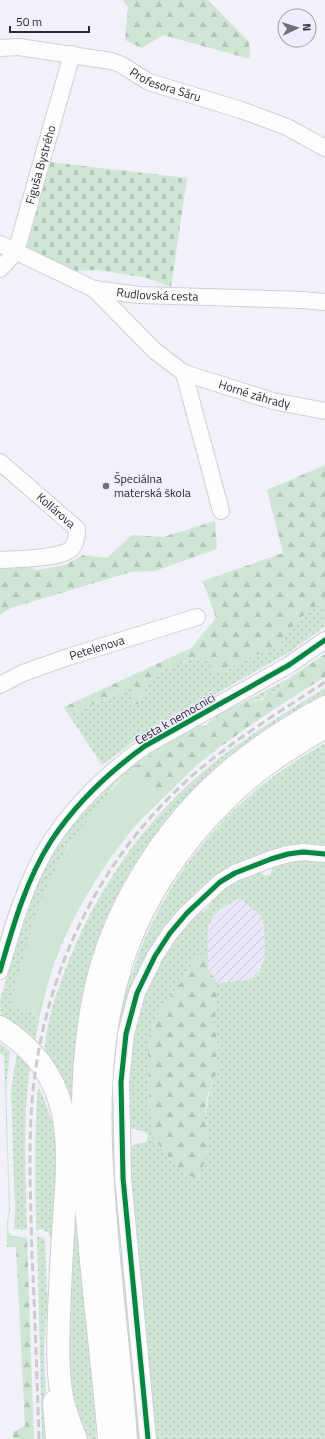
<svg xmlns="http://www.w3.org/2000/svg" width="325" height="1439" viewBox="0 0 325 1439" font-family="'Titillium Web',sans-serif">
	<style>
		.industrial { fill: url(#industrial-furrows) }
		.grass { fill: url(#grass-dots); fill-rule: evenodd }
		.forest { fill: url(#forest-firs) }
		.cemetery { fill: url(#cemetery-stones) }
		.garden { fill: #cfe6d5 }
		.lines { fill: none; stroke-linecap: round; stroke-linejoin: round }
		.minor-casing { stroke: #d0ced7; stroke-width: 18 }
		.highway-casing { stroke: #d0ced7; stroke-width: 24 }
		.minor { stroke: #fdfdfe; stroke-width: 16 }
		.highway { stroke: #fdfdfe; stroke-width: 22 }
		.rail { stroke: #cbcbcd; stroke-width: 3; stroke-dasharray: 8 4; stroke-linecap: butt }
		.cycleway-casing { stroke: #f0ecfd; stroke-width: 8 }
		.cycleway { stroke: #00873e; stroke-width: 5 }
		.poi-dot { fill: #716f78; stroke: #f0ecfd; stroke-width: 1.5 }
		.labels { text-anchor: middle; stroke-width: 3.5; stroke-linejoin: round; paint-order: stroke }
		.street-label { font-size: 12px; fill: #2b2933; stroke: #f0ecfd }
		.poi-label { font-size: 12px; fill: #2b2933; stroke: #f0ecfd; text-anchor: start }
	</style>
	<defs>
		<pattern id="industrial-furrows" width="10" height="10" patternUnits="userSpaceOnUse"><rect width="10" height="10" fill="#eae6fa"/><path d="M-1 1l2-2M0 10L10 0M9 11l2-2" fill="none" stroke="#c9c5d7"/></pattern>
		<pattern id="grass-dots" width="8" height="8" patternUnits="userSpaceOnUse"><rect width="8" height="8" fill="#cfe6d5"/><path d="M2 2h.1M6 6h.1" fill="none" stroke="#b2c5b7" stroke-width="1.8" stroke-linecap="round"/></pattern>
		<pattern id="forest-firs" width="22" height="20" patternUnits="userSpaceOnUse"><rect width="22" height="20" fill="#cfe6d5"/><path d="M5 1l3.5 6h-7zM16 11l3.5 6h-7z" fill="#b2c5b7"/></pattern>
		<pattern id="cemetery-stones" width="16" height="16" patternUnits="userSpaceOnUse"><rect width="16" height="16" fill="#cfe6d5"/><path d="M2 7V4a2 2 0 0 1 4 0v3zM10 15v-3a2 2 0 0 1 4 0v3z" fill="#b2c5b7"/></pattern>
	</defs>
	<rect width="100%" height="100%" fill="#f2f0f9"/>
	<!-- industrial -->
	<path class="industrial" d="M240 897 262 917 265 937V957L257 974 248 980 217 983 208 968 207 936 212 918 228 904Z"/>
	<!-- grass -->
	<path class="grass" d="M325 601V627L323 628 291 651 137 739 102 765 69 715 136 686 132 699 139 704 142 694 155 674 191 659 209 661 258 654 277 648 297 620Z
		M286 680C273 697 263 699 242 703Z
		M325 688V695L276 724 246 745 214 770 189 795 163 824 138 860 113 908 81 1005 75 1052 73 1087V1122C66 1104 60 1086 53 1068 51 1062 46 1055 45 1049 44 1045 46 1041 46 1037 49 1015 56 994 64 973 95 890 147 815 217 760 251 733 288 711 325 688Z
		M195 725 205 726 194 729 161 747 133 768 115 784 67 848 42 899 25 952 10 1006 40 1014 35 1043 5 1021 1 1016 0 1000 31 897 53 850 75 820 125 767Z
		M325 743V847L295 846 258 855 225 873 174 919 121 1042 143 1439H135L108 1152 113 1040 127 975 132 974C155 900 201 834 262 785 282 769 304 756 325 743Z
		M299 857 325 859V1439H152L126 1176 130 1148 135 1144 146 1142 148 1134C143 1130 136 1130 130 1128L127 1118 126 1084 136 1011 159 957 197 910 204 912 212 903V896L224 885 261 871 264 876 271 874 272 866ZM240 898 262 917 265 937V957L258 974 248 980 217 983V1011L213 1023 218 1041 217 1060 219 1070C209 1084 208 1101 205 1117L150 1112 148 1064V1039L159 1011 187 974 194 960 208 951C205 920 213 912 240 898Z
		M0 1043 10 1051 6 1088 10 1209 8 1223 9 1233 7 1231V1222L9 1210 4 1056 0 1053Z
		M17 1053 30 1068C22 1122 26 1176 27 1230L14 1229 15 1211 11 1090Z
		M38 1086 45 1101 50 1116 52 1117C62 1164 54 1215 51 1263V1243L49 1233 42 1229 36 1230C35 1181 34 1135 38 1086Z
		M74 1171 78 1239 95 1411 96 1439H89C64 1388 68 1339 70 1284 71 1246 73 1209 74 1171Z
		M37 1237H43L45 1239 47 1292 48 1296 44 1350 46 1401 50 1439H42Z"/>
	<!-- forest -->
	<path class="forest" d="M123 0H208L249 42 250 59 163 35 142 48 125 40 128 7Z
		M325 465V601L297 620 277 648 258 654 223 672 212 671 209 661 191 659 155 674 142 694 139 704 133 705 132 699 136 686 69 715 64 707 191 648 216 618 203 581 283 553 267 490Z
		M215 521 217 549 155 571 131 572 11 608 0 615V566L17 564 37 570 65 565 83 555 107 558 132 535 163 537Z
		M325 654V677C281 704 237 733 197 765 185 776 174 788 162 799L133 768 161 747 194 729 205 726 221 712 242 703 262 700 278 689 286 680Z
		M208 951V968L217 983V1011L213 1023 218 1041 217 1060 219 1070C210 1082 205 1102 205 1117 205 1126 209 1134 208 1142 208 1154 203 1168 197 1178L187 1175 175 1164 154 1139 150 1112 148 1064V1039L159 1011 187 974 194 960Z
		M7 1231 13 1236 27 1238 34 1439H13V1432L25 1426 16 1247H7Z"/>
	<!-- cemetery -->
	<path class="cemetery" d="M50 162 187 178 171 287 147 278 98 270 74 271 27 247Z"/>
	<!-- garden -->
	<path class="garden" d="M133 768 162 799C151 810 140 820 130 832 96 875 67 924 50 976 46 988 44 1002 40 1014L10 1006C20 970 28 933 42 899 61 852 96 802 133 768Z"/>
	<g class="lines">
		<defs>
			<g id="minor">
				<path id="s1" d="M0 48 19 47 111 61 120 64 149 82 241 110 287 127 325 148"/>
				<path id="s2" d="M0 244 94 289 139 295 302 300 325 302"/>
				<path id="s3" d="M0 269 16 252 72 54"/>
				<path id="s4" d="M94 289 155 351 184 373 273 401 325 411"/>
				<path d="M184 373 221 511"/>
				<path id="s5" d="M0 462 77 529C77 536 76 544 71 549 60 559 16 559 0 560"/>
				<path id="s6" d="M0 685 23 673 68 657 197 617"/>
				<path d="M0 971C13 926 26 880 51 841 76 803 109 772 145 746L289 665 325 640"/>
				<path d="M148 1439 123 1178 121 1082 126 1034 137 993 155 956 170 933 187 913 220 882 235 873 271 859 288 854 303 852 325 854"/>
			</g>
			<path id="highway" d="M0 1027C75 1074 70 1140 64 1218 62 1250 60 1282 59 1315 58 1343 57 1374 63 1402 66 1415 71 1427 76 1439
				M54 1402 57 1439
				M109 1439C102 1355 90 1271 85 1186 81 1123 81 1059 94 996 111 910 165 825 232 769 261 745 292 725 325 707
				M126 1439C120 1354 108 1269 103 1183 98 1112 99 1041 119 972 138 906 178 845 228 797 256 769 291 747 325 727"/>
		</defs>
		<!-- minor casing -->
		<use href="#minor" class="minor-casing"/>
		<!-- highway casing -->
		<use href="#highway" class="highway-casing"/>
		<!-- minor -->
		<use href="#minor" class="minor"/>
		<!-- highway -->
		<use href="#highway" class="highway"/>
		<!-- rail -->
		<path class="rail" d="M39 1439C37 1378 35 1316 32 1255 31 1204 28 1153 32 1101 42 982 92 870 180 787 223 746 275 715 325 682"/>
		<defs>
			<path id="cycleway" d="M0 971C13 926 26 880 51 841 76 803 109 772 145 746L289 665 325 640
				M148 1439 123 1178 121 1082 126 1034 137 993 155 956 170 933 187 913 220 882 235 873 271 859 288 854 303 852 325 854"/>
		</defs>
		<!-- cycleway casing -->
		<use href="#cycleway" class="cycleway-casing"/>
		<!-- cycleway -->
		<use href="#cycleway" class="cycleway"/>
	</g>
	<!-- markers -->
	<circle class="poi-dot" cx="106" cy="486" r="4"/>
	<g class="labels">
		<!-- street labels -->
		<g class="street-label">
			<text dy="4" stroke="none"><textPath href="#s1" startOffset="172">Profesora Sáru</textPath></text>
			<text dy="4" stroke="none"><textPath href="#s3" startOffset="114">Figuša Bystrého</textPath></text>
			<text dy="4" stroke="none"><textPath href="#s2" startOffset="168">Rudlovská cesta</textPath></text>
			<text dy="4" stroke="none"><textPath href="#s4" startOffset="197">Horné záhrady</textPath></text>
			<text dy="4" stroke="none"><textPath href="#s5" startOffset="74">Kollárova</textPath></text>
			<text dy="4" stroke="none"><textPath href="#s6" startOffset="104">Petelenova</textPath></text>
			<text transform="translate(175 719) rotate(-30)" y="4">Cesta k nemocnici</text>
		</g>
		<!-- poi labels -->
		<g class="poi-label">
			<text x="114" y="483">Špeciálna<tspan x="114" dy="14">materská škola</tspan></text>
		</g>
	</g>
	<!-- north arrow -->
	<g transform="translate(297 28) rotate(86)"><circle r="19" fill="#f0ecfd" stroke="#a19eac"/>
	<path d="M0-3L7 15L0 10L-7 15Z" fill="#716f78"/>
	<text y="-6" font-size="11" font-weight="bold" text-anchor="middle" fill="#2b2933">N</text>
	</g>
	<!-- scale -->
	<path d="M10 26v6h79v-6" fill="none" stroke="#2b2933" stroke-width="2"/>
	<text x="16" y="26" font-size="12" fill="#2b2933" stroke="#f0ecfd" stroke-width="3" paint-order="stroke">50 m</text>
</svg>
